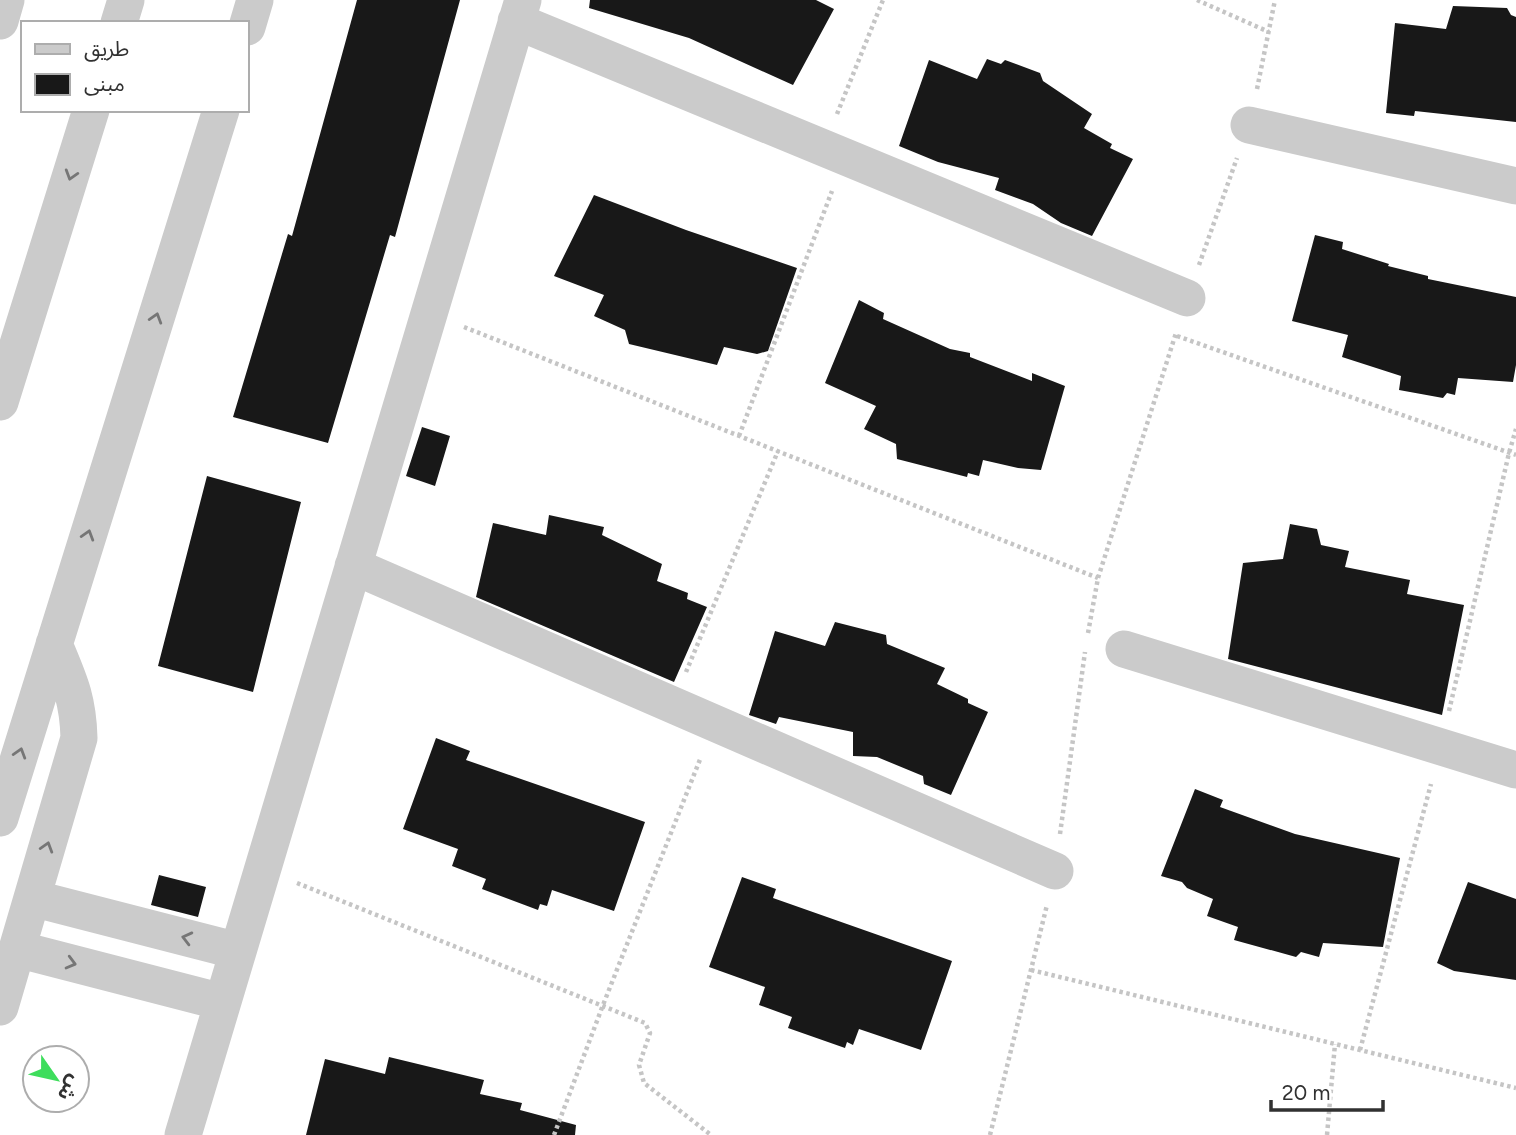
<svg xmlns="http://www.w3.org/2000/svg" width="1516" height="1135" viewBox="0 0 1516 1135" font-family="Figtree,'Noto Sans Arabic',sans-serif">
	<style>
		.building { fill: #181818 }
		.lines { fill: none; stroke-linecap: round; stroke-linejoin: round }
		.path { stroke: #c5c5c5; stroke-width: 4.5; stroke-dasharray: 3.5 3.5; stroke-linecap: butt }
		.street { stroke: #cbcbcb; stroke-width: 37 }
		.oneway { stroke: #767676 }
	</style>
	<rect width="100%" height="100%" fill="#fff"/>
	<!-- building -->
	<path class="building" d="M357 0H460L395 237 390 235 328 443 233 417 288 234 292 236Z
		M590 0H816L834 9 793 85 689 38 589 8Z
		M1453 6 1507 8 1511 15 1516 17V122L1415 111 1414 116 1386 113 1395 23 1446 29Z
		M987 59 1001 64 1005 60 1040 73 1043 81 1092 114 1084 128 1112 144 1110 148 1133 159 1092 236 1061 223 1033 204 995 190 999 178 938 162 899 146 929 60 977 79Z
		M594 195 686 230 797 268 768 351 757 354 724 347 717 365 629 344 625 330 594 316 604 295 554 276Z
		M1315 235 1343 242 1342 249 1389 264 1388 266 1428 276V279L1516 297V365L1513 382 1458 378 1455 395 1447 393 1443 398 1399 390 1401 376 1342 357 1348 335 1292 321Z
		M859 300 884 313 883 319 950 349 970 353V357L1032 381V373L1065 386 1041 470 1018 468 983 460 979 476 968 473 967 477 897 459 896 444 864 429 876 406 825 383Z
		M422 427 450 436 435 486 406 476Z
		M207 476 301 502 253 692 158 666Z
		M549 515 604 527 602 535 662 564 657 581 688 593 687 599 707 607 674 682 476 597 493 523 546 535Z
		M1290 524 1317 529 1321 545 1349 551 1345 567 1410 580 1407 594 1464 605 1442 715 1228 659 1243 563 1283 559Z
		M835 622 886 635 887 644 945 668 937 684 968 699V703L988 712 951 795 924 784 923 776 877 757 853 756V732L779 717 776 724 749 715 775 631 825 646Z
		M436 738 470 751 466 760 645 822 614 911 552 890 547 906 540 904 538 910 482 889 486 879 452 866 458 849 403 829Z
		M1195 789 1223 800 1220 807 1295 834 1400 858 1383 947 1323 943 1319 957 1301 952 1296 957 1234 940 1238 927 1207 916 1213 899 1187 888 1182 882 1161 876Z
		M159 875 206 887 198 917 151 905Z
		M742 877 776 889 773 898 952 961 921 1050 859 1029 853 1045 847 1042 845 1048 788 1028 792 1017 759 1005 765 987 709 967Z
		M1468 882 1516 899V980L1454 971 1437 963Z
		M389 1057 484 1080 480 1094 522 1103 520 1110 576 1125 575 1135H306L325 1059 385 1074Z"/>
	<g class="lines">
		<!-- path -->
		<path class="path" d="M1197 0 1269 32
			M1257 89 1275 0
			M837 114 883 0
			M1199 265 1237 158
			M464 327 1098 578
			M1177 336 1516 455
			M739 436 832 191
			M1088 633 1098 578 1176 333
			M686 672 778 451
			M1449 711 1509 453 1516 429
			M1060 834 1085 652
			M297 883 645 1023 650 1033 639 1065 644 1083 711 1135
			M1031 970 1516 1088
			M1360 1050 1431 784
			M554 1135 603 1005 701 757
			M990 1135 1047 905
			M1327 1135 1335 1044"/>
		<!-- street -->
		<path class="street" d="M0 21 6 0
			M516 21 1187 298
			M119 23 126 0
			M247 27 255 0
			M1249 125 1516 186
			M0 402 91 110
			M353 566 1055 871
			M1124 649 1516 770
			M0 818 221 110
			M32 898 238 951
			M17 949 222 1002
			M0 1007 79 738C78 698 69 680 54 644
			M183 1135 523 0"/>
	</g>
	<!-- one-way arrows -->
	<defs><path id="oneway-chevron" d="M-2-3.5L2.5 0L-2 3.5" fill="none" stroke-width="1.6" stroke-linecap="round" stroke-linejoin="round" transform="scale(1.75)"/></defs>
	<g class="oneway">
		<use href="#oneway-chevron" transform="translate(71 175) rotate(107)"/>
		<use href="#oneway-chevron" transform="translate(156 318) rotate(-73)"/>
		<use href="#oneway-chevron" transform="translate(88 535) rotate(-73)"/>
		<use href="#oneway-chevron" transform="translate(20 753) rotate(-73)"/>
		<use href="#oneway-chevron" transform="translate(47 847) rotate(-73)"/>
		<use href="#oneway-chevron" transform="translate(187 938) rotate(-166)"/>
		<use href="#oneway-chevron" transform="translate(71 963) rotate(15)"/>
	</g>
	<!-- legend -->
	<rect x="21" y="21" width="228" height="91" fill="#ffffff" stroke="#adadad" stroke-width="2"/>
	<rect x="35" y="44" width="35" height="10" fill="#cbcbcb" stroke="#adadad" stroke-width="2"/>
	<text x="84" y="56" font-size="21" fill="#313131">طريق</text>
	<rect x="35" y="74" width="35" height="21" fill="#181818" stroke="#adadad" stroke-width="2"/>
	<text x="84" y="91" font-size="21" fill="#313131">مبنى</text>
	<!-- north arrow -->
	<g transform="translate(56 1079) rotate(124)"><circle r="33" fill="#ffffff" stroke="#adadad" stroke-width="2"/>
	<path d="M0-5L12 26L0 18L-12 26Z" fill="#3edd5c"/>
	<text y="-10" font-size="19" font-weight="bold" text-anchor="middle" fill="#313131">ش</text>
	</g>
	<!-- scale -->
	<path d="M1271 1100v10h112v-10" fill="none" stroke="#313131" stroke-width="3.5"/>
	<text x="1282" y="1100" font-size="21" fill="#313131" stroke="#ffffff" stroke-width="5" paint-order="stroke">20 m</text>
</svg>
